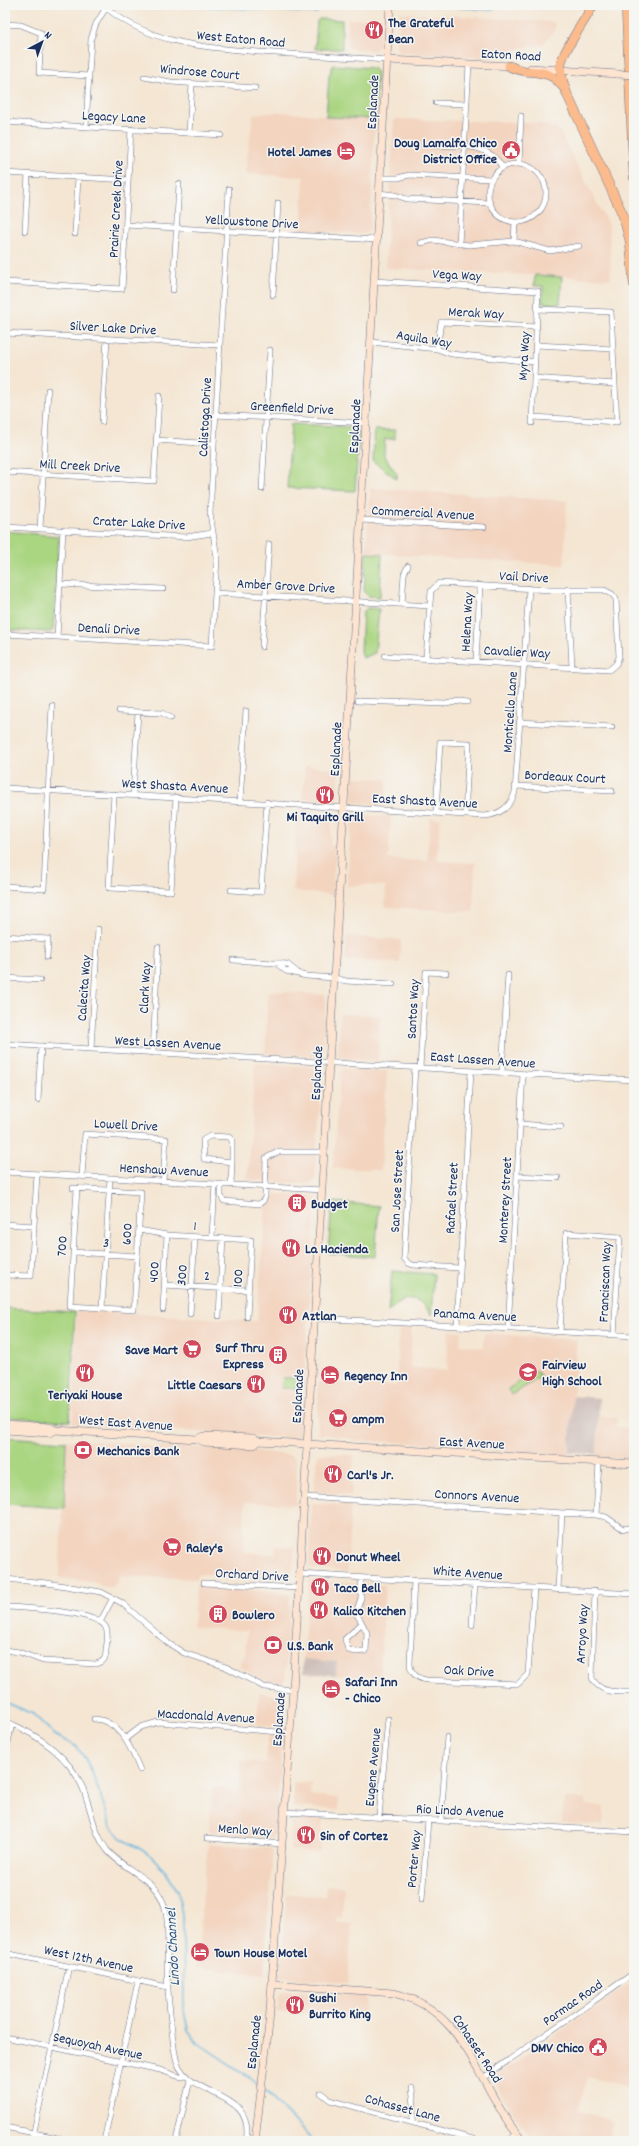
<svg xmlns="http://www.w3.org/2000/svg" width="639" height="2146" viewBox="0 0 639 2146" font-family="Dekko,sans-serif">
	<style>
		.built { fill: #f3d4bf }
		.industrial { fill: #cfc0bb }
		.green { fill: #aad581; stroke: #628270 }
		.lines { fill: none; stroke-linecap: round; stroke-linejoin: round }
		.stream { stroke: #64b5df; stroke-width: 1.5 }
		.street-casing { stroke: #676f87; stroke-width: 6 }
		.secondary-casing { stroke: #676f87; stroke-width: 8 }
		.highway-casing { stroke: #676f87; stroke-width: 10 }
		.street { stroke: #fff; stroke-width: 5 }
		.secondary { stroke: #fde4d1; stroke-width: 7 }
		.highway { stroke: #fbbb8d; stroke-width: 9 }
		.secondary-bridge-casing { stroke: #676f87; stroke-width: 8; stroke-linecap: butt }
		.secondary-bridge { stroke: #fde4d1; stroke-width: 7 }
		.labels { text-anchor: middle; stroke-width: 3; stroke-linejoin: round; paint-order: stroke }
		.poi-label { font-size: 14px; font-weight: bold; fill: #1b2f5e; stroke: #f6f6f2; text-anchor: start }
		.street-label { font-size: 14px; fill: #1b2f5e; stroke: #f6f6f2 }
		.water-label { font-size: 15px; font-style: italic; fill: #315785; stroke: #f6f6f2 }
	</style>
	<rect width="100%" height="100%" fill="#f6f6f2"/>
	<filter id="ink" filterUnits="userSpaceOnUse"><feTurbulence type="fractalNoise" baseFrequency=".025" numOctaves="2"/><feDisplacementMap in="SourceGraphic" scale="8" xChannelSelector="R" yChannelSelector="G"/><feConvolveMatrix kernelMatrix="1 2 1 2 8 2 1 2 1" color-interpolation-filters="sRGB"/></filter>
	<filter id="wash" filterUnits="userSpaceOnUse"><feTurbulence type="fractalNoise" baseFrequency=".012" numOctaves="4" result="noise"/><feDisplacementMap in="SourceGraphic" scale="16" xChannelSelector="R" yChannelSelector="G"/><feGaussianBlur stdDeviation="0.9" result="paint"/><feColorMatrix in="noise" values="0 0 0 0 0 0 0 0 0 0 0 0 0 0 0 0 0 1.4 0 .05"/><feComposite in="paint" operator="in"/></filter>
	<g filter="url(#wash)">
		<rect width="100%" height="100%" fill="#f4e6d3"/>
		<!-- built -->
		<path class="built" d="M400 13 555 22V29L543 44 498 53 497 59 400 52 396 48Z
			M348 19 381 20 379 47 374 51 349 48 347 45Z
			M277 112 375 119 370 231 365 234 301 230 304 177 245 174 253 115Z
			M394 119 538 123 558 129 609 226 611 279 385 268Z
			M371 488 567 501 564 565 366 553Z
			M305 766 340 769 337 801 334 802 303 800Z
			M353 777 387 779 386 806 353 802Z
			M297 811 332 814 330 846H336L332 895 293 891Z
			M352 814 391 817 388 859 427 861 430 818 440 819 437 861 475 863 473 912 385 907 386 886 361 885 347 886Z
			M347 936 401 940 400 963 345 960Z
			M268 991 326 995 323 1054 320 1057 265 1053Z
			M340 1014 380 1016 378 1061 342 1058 338 1056Z
			M255 1063 319 1067 322 1069 315 1179 310 1184 247 1180Z
			M345 1069 387 1071 381 1170 333 1168 340 1072Z
			M267 1194 316 1196 302 1412 299 1435 295 1438 73 1424 77 1310 257 1321Z
			M399 1327 412 1328 410 1367 447 1371 449 1330 461 1331 460 1345 483 1348 484 1333 577 1340 569 1455 477 1450V1447L355 1440 345 1437 318 1434V1382L396 1386Z
			M599 1416 617 1417 616 1427 634 1428V1459L597 1457Z
			M80 1440 145 1445 151 1448 165 1445 248 1450 290 1455 295 1458 297 1464 296 1505 245 1502 243 1552 275 1555 276 1546 295 1548 291 1581 198 1574 197 1579 120 1576 114 1587 108 1588 92 1582 59 1578 66 1441Z
			M318 1454 354 1455 351 1495 316 1492 314 1485Z
			M312 1503 351 1505 347 1572 308 1568Z
			M309 1580 385 1585 380 1678 336 1675 337 1662 303 1659Z
			M196 1585 273 1592 290 1595 285 1679 283 1682 261 1679 239 1666 245 1655 247 1631 193 1627Z
			M259 1692 283 1697 285 1700 282 1726 257 1725Z
			M268 1736 280 1737 282 1742 275 1836 272 1838 209 1831 212 1786 239 1788 241 1761 273 1763 266 1761Z
			M293 1782 311 1783 310 1795 339 1798 338 1810 293 1806Z
			M564 1798 586 1800V1805L604 1807 603 1825 562 1823Z
			M297 1817 323 1819 320 1852 290 1850 291 1820Z
			M208 1843 271 1848 273 1851 264 1974 196 1968Z
			M327 1885 344 1887 342 1917H338L337 1923 352 1924 348 1982 283 1978 280 1974 287 1894 326 1896Z
			M628 1984 634 1994V2088L588 2077 578 2110 613 2121 608 2141H537L533 2139 514 2115 494 2082 496 2076Z
			M283 1991 365 1996 364 2018 277 2012 279 1995Z"/>
		<!-- industrial -->
		<path class="industrial" d="M573 1396 599 1398 597 1454 569 1453Z
			M303 1659 337 1662 336 1675 303 1673Z"/>
		<!-- green -->
		<path class="green" d="M319 19 342 20V49H315L317 21Z
			M333 65 373 68 377 72 375 119 326 117 329 76Z
			M535 275 562 277 560 304 542 303 543 286H534Z
			M291 424 355 427 359 432 355 491 287 488Z
			M375 430H395V439H385L384 456 397 474V479L373 461Z
			M5 531 58 536 59 540 53 630 50 632 5 630Z
			M366 553 382 554 380 597 368 596 364 592Z
			M367 608 379 609 375 653 363 658 361 652 363 612Z
			M332 1202 379 1206 375 1257 328 1253Z
			M392 1271 434 1274 431 1315C418 1293 405 1295 388 1312Z
			M5 1308 75 1312 70 1421 5 1417Z
			M536 1370 541 1377 511 1395 508 1389Z
			M283 1378H301L302 1384 297 1389 281 1388Z
			M5 1437 66 1441 64 1508 5 1504Z"/>
		<g class="lines">
			<!-- stream -->
			<path class="stream" d="M181 5 317 13
				M426 5 494 10
				M5 1702 33 1714 55 1735 77 1747 86 1760 92 1772 111 1826 121 1838 149 1854 164 1869 178 1891 183 1921 184 2011 188 2030 198 2043 243 2073 260 2087
				M264 2090 313 2141"/>
		</g>
	</g>
	<g filter="url(#ink)">
		<g class="lines">
			<defs>
				<path id="street" d="M103 5C148 44 202 47 259 52 302 55 344 57 387 60
					M5 24 21 25 41 33 39 73 89 76
					M144 77 171 82 255 88
					M436 103 467 104
					M5 122 221 135
					M86 127 91 39 96 24 107 6
					M189 133 192 84
					M428 145C457 147 486 140 503 168
					M519 164 521 116
					M488 193a29 29 0 1 1 58 0a29 29 0 1 1-58 0Z
					M5 173 128 180
					M380 178H398L409 175 491 179
					M379 193 395 195 407 199 490 203
					M126 225 377 240
					M25 231 28 174
					M75 234 78 177
					M514 241 515 222
					M421 243 433 240 469 245 514 241 550 251 579 246
					M459 244 469 64
					M374 281 538 291 532 423
					M5 282 122 289 131 129
					M173 290 179 184
					M273 295 278 203
					M5 333 220 345
					M371 342 437 349 451 354 535 362
					M536 345 613 349
					M437 349 441 322 537 327
					M534 378 615 384
					M216 415 367 423
					M533 417 617 422 611 312 537 309
					M102 422 107 339
					M156 440 214 444
					M5 472 154 481 159 396
					M262 489 270 350
					M361 520 484 527
					M5 527 186 537 212 533
					M40 529 48 390
					M60 584 163 589
					M568 589 572 667
					M215 593 430 606
					M402 604 404 574 408 566
					M5 634 212 646 217 558 210 513 229 189
					M57 637 63 530
					M262 647 269 544
					M385 656 609 670 616 664 619 657 616 599 612 594 604 590H550L439 583 431 591 426 658
					M476 661 480 585
					M357 701 446 704 460 701 468 702
					M119 711 162 713 171 718
					M519 722 612 727
					M516 786 612 791
					M5 788 484 816C499 815 511 807 515 792L529 588
					M114 794 109 888 171 891 176 797
					M133 795 138 712
					M240 801 246 711
					M436 813 440 742 469 743 465 815
					M5 886 44 889 52 705
					M231 890 261 892 267 802
					M5 936 48 939 47 957
					M233 960 287 964 297 972
					M276 963 286 971 306 976 335 978 346 981 393 984
					M5 978 40 980
					M5 1044 634 1080
					M91 1049 98 929
					M153 1053 158 947
					M415 1067 404 1258 408 1263 413 1265 459 1268
					M420 1067 426 972 446 973
					M502 1072 508 975
					M38 1100 41 1046
					M520 1124 561 1127
					M210 1136 229 1137 232 1140V1162L204 1159 203 1140Z
					M5 1172 322 1190
					M82 1176 85 1134 166 1139 163 1181
					M517 1176 558 1178
					M221 1184V1196L224 1201 259 1204 263 1201 265 1197 266 1158 278 1152H325
					M231 1185 232 1162
					M73 1188 141 1192 134 1310 70 1306 77 1188
					M5 1224 34 1226
					M139 1230 167 1235 251 1240 247 1317
					M212 1237 215 1184
					M73 1252 137 1256
					M5 1275 31 1276 37 1174
					M164 1285 248 1290
					M102 1308 110 1178
					M163 1310 167 1235
					M190 1314 195 1237
					M219 1316 223 1238
					M315 1318 634 1336
					M457 1326 471 1071
					M508 1328 523 1074
					M560 1331 566 1233 620 1237 614 1335
					M304 1497 596 1515 606 1517 623 1529 634 1527
					M596 1515 599 1462
					M300 1574 634 1594
					M361 1578V1598L356 1613 362 1623
					M5 1579 47 1583 101 1592 122 1603 168 1643 184 1653 226 1667 264 1687 293 1690
					M414 1580 410 1663C410 1672 416 1678 426 1680L518 1684 528 1674 534 1588
					M204 1583 299 1588
					M558 1589 562 1513
					M595 1591 592 1678C600 1694 618 1692 634 1692
					M5 1607C25 1608 93 1611 105 1626 109 1632 107 1644 106 1650 106 1658 104 1662 96 1664L43 1661 19 1652 5 1650
					M100 1622 113 1598
					M362 1623 367 1633 366 1651 356 1652 348 1650 345 1639Z
					M472 1625 475 1584
					M94 1719C120 1720 132 1750 140 1770
					M5 1721C41 1736 76 1760 87 1800 93 1818 95 1834 107 1850 125 1872 158 1878 165 1908 170 1927 167 1947 167 1965 167 1985 169 2004 171 2023 173 2036 173 2049 177 2062 191 2100 256 2089 246 2141
					M125 1739 141 1727 158 1722 290 1733
					M5 1756 12 1724
					M284 1812 634 1832
					M379 1817 388 1719
					M441 1821 447 1737
					M207 1838 282 1844
					M422 1899 428 1820
					M5 1953 168 1987
					M5 2037 160 2070 180 2077 185 2076
					M483 2078 634 1973
					M321 2093 330 2100 480 2141
					M412 2122 414 2105 412 2088
					M5 2127 72 2141
					M32 2141 69 1966
					M104 2141 138 1981
					M176 2141 190 2080
					M509 2141 517 2134"/>
				<path id="secondary" d="M387 60 512 66
					M531 68 618 74
					M5 1424 49 1427 55 1430 197 1439 203 1442 254 1445 259 1441
					M5 1430 49 1433 55 1430
					M197 1439 203 1436 253 1438 259 1441 634 1464
					M272 1984 393 1993C469 2009 478 2091 523 2141
					M255 2141 269 2024 293 1690 390 5"/>
				<path id="highway" d="M593 5C585 21 565 47 561 63 559 73 564 85 567 94L623 215 630 241 634 284
					M626 5 634 177
					M509 66C529 77 548 65 563 87"/>
			</defs>
			<!-- street casing -->
			<use href="#street" class="street-casing"/>
			<!-- secondary casing -->
			<use href="#secondary" class="secondary-casing"/>
			<!-- highway casing -->
			<use href="#highway" class="highway-casing"/>
			<!-- street -->
			<use href="#street" class="street"/>
			<!-- secondary -->
			<use href="#secondary" class="secondary"/>
			<!-- highway -->
			<use href="#highway" class="highway"/>
			<defs>
				<path id="secondary-bridge" d="M618 74 634 75"/>
			</defs>
			<!-- secondary-bridge casing -->
			<use href="#secondary-bridge" class="secondary-bridge-casing"/>
			<!-- secondary-bridge -->
			<use href="#secondary-bridge" class="secondary-bridge"/>
		</g>
	</g>
	<!-- icons -->
	<defs>
		<symbol id="restaurant-disc" viewBox="-11 -11 22 22"><circle r="9.5" fill="#d1495b" stroke="#f6f6f2"/><path d="M-5-6h1v4h1v-4h1v4h1v-4h1v5L-1.5 .5V6h-2V.5L-5-1ZM5-6V6H3V1.5H1.5Q1.5-4 5-6Z" fill="#fff"/></symbol>
		<symbol id="civic-disc" viewBox="-11 -11 22 22"><circle r="9.5" fill="#d1495b" stroke="#f6f6f2"/><path d="M-.6-6.5H3V-4.5H.6V-3L4-1V1h2V6H-6V1h2V-1L-.6-3ZM-1.2 2.5V6h2.4V2.5Z" fill="#fff"/></symbol>
		<symbol id="hotel-disc" viewBox="-11 -11 22 22"><circle r="9.5" fill="#d1495b" stroke="#f6f6f2"/><path d="M-6-4.5h1.5V1H6V5H4.5V3h-9V5H-6ZM-4 0a1.8 1.8 0 1 1 3.6 0ZM.5 0V-2.5h3Q6-2.5 6 0Z" fill="#fff"/></symbol>
		<symbol id="building-disc" viewBox="-11 -11 22 22"><circle r="9.5" fill="#d1495b" stroke="#f6f6f2"/><path d="M-4-6H4V6H1V3H-1V6H-4ZM-2.5-4.3h1.7v1.8h-1.7ZM.8-4.3h1.7v1.8H.8ZM-2.5-1h1.7V.8h-1.7ZM.8-1h1.7V.8H.8Z" fill="#fff"/></symbol>
		<symbol id="supermarket-disc" viewBox="-11 -11 22 22"><circle r="9.5" fill="#d1495b" stroke="#f6f6f2"/><path d="M-6-5.5h2.5l.6 2H6L4.5 2H-2.5L-4.4-4H-6ZM-1.5 3.2a1.3 1.3 0 1 0 .1 0ZM3 3.2a1.3 1.3 0 1 0 .1 0Z" fill="#fff"/></symbol>
		<symbol id="school-disc" viewBox="-11 -11 22 22"><circle r="9.5" fill="#d1495b" stroke="#f6f6f2"/><path d="M0-5L7-2L0 1L-7-2ZM-4 1L0 2.5L4 1V4Q0 6-4 4Z" fill="#fff"/></symbol>
		<symbol id="bank-disc" viewBox="-11 -11 22 22"><circle r="9.5" fill="#d1495b" stroke="#f6f6f2"/><path d="M-6-4H6V4H-6ZM0-2.3a2.3 2.3 0 1 0 0 4.6a2.3 2.3 0 1 0 0-4.6Z" fill="#fff"/></symbol>
	</defs>
	<g fill-rule="evenodd">
		<use href="#restaurant-disc" x="363" y="19" width="22" height="22"/>
		<use href="#civic-disc" x="500" y="139" width="22" height="22"/>
		<use href="#hotel-disc" x="335" y="140" width="22" height="22"/>
		<use href="#restaurant-disc" x="314" y="784" width="22" height="22"/>
		<use href="#building-disc" x="286" y="1192" width="22" height="22"/>
		<use href="#restaurant-disc" x="280" y="1237" width="22" height="22"/>
		<use href="#restaurant-disc" x="277" y="1304" width="22" height="22"/>
		<use href="#supermarket-disc" x="181" y="1338" width="22" height="22"/>
		<use href="#building-disc" x="267" y="1344" width="22" height="22"/>
		<use href="#school-disc" x="517" y="1361" width="22" height="22"/>
		<use href="#restaurant-disc" x="74" y="1362" width="22" height="22"/>
		<use href="#hotel-disc" x="319" y="1364" width="22" height="22"/>
		<use href="#restaurant-disc" x="245" y="1373" width="22" height="22"/>
		<use href="#supermarket-disc" x="327" y="1407" width="22" height="22"/>
		<use href="#bank-disc" x="72" y="1439" width="22" height="22"/>
		<use href="#restaurant-disc" x="322" y="1463" width="22" height="22"/>
		<use href="#supermarket-disc" x="161" y="1536" width="22" height="22"/>
		<use href="#restaurant-disc" x="311" y="1545" width="22" height="22"/>
		<use href="#restaurant-disc" x="309" y="1576" width="22" height="22"/>
		<use href="#restaurant-disc" x="308" y="1599" width="22" height="22"/>
		<use href="#building-disc" x="207" y="1603" width="22" height="22"/>
		<use href="#bank-disc" x="262" y="1634" width="22" height="22"/>
		<use href="#hotel-disc" x="320" y="1678" width="22" height="22"/>
		<use href="#restaurant-disc" x="295" y="1824" width="22" height="22"/>
		<use href="#hotel-disc" x="189" y="1941" width="22" height="22"/>
		<use href="#restaurant-disc" x="284" y="1994" width="22" height="22"/>
		<use href="#civic-disc" x="587" y="2036" width="22" height="22"/>
	</g>
	<g class="labels">
		<!-- poi labels -->
		<g class="poi-label">
			<text x="388" y="27">The Grateful<tspan x="388" dy="16">Bean</tspan></text>
			<text x="497" y="147" text-anchor="end">Doug Lamalfa Chico<tspan x="497" dy="16">District Office</tspan></text>
			<text x="332" y="156" text-anchor="end">Hotel James</text>
			<text x="325" y="821" text-anchor="middle">Mi Taquito Grill</text>
			<text x="311" y="1208">Budget</text>
			<text x="305" y="1253">La Hacienda</text>
			<text x="302" y="1320">Aztlan</text>
			<text x="264" y="1352" text-anchor="end">Surf Thru<tspan x="264" dy="16">Express</tspan></text>
			<text x="178" y="1354" text-anchor="end">Save Mart</text>
			<text x="542" y="1369">Fairview<tspan x="542" dy="16">High School</tspan></text>
			<text x="344" y="1380">Regency Inn</text>
			<text x="242" y="1389" text-anchor="end">Little Caesars</text>
			<text x="85" y="1399" text-anchor="middle">Teriyaki House</text>
			<text x="352" y="1423">ampm</text>
			<text x="97" y="1455">Mechanics Bank</text>
			<text x="347" y="1479">Carl's Jr.</text>
			<text x="186" y="1552">Raley's</text>
			<text x="336" y="1561">Donut Wheel</text>
			<text x="334" y="1592">Taco Bell</text>
			<text x="333" y="1615">Kalico Kitchen</text>
			<text x="232" y="1619">Bowlero</text>
			<text x="287" y="1650">U.S. Bank</text>
			<text x="345" y="1686">Safari Inn<tspan x="345" dy="16">- Chico</tspan></text>
			<text x="320" y="1840">Sin of Cortez</text>
			<text x="214" y="1957">Town House Motel</text>
			<text x="309" y="2002">Sushi<tspan x="309" dy="16">Burrito King</tspan></text>
			<text x="584" y="2052" text-anchor="end">DMV Chico</text>
		</g>
		<!-- street labels -->
		<g class="street-label">
			<text transform="translate(241 38) rotate(5)" y="5">West Eaton Road</text>
			<text transform="translate(511 54) rotate(3)" y="5">Eaton Road</text>
			<text transform="translate(200 71) rotate(5)" y="5">Windrose Court</text>
			<text transform="translate(372 102) rotate(-87)" y="5">Esplanade</text>
			<text transform="translate(114 116) rotate(3)" y="5">Legacy Lane</text>
			<text transform="translate(115 209) rotate(-87)" y="5">Prairie Creek Drive</text>
			<text transform="translate(252 221) rotate(3)" y="5">Yellowstone Drive</text>
			<text transform="translate(457 274) rotate(3)" y="5">Vega Way</text>
			<text transform="translate(476 312) rotate(3)" y="5">Merak Way</text>
			<text transform="translate(113 327) rotate(3)" y="5">Silver Lake Drive</text>
			<text transform="translate(424 338) rotate(9)" y="5">Aquila Way</text>
			<text transform="translate(523 356) rotate(-87)" y="5">Myra Way</text>
			<text transform="translate(292 407) rotate(3)" y="5">Greenfield Drive</text>
			<text transform="translate(204 417) rotate(-87)" y="5">Calistoga Drive</text>
			<text transform="translate(354 426) rotate(-87)" y="5">Esplanade</text>
			<text transform="translate(80 465) rotate(3)" y="5">Mill Creek Drive</text>
			<text transform="translate(423 512) rotate(3)" y="5">Commercial Avenue</text>
			<text transform="translate(139 522) rotate(3)" y="5">Crater Lake Drive</text>
			<text transform="translate(524 576) rotate(3)" y="5">Vail Drive</text>
			<text transform="translate(286 585) rotate(3)" y="5">Amber Grove Drive</text>
			<text transform="translate(466 622) rotate(-87)" y="5">Helena Way</text>
			<text transform="translate(109 628) rotate(3)" y="5">Denali Drive</text>
			<text transform="translate(517 651) rotate(3)" y="5">Cavalier Way</text>
			<text transform="translate(509 712) rotate(-86)" y="5">Monticello Lane</text>
			<text transform="translate(335 749) rotate(-87)" y="5">Esplanade</text>
			<text transform="translate(565 776) rotate(3)" y="5">Bordeaux Court</text>
			<text transform="translate(175 785) rotate(3)" y="5">West Shasta Avenue</text>
			<text transform="translate(425 800) rotate(3)" y="5">East Shasta Avenue</text>
			<text transform="translate(83 988) rotate(-86)" y="5">Calecita Way</text>
			<text transform="translate(144 988) rotate(-87)" y="5">Clark Way</text>
			<text transform="translate(412 1009) rotate(-87)" y="5">Santos Way</text>
			<text transform="translate(168 1042) rotate(3)" y="5">West Lassen Avenue</text>
			<text transform="translate(483 1059) rotate(4)" y="5">East Lassen Avenue</text>
			<text transform="translate(316 1073) rotate(-87)" y="5">Esplanade</text>
			<text transform="translate(126 1124) rotate(3)" y="5">Lowell Drive</text>
			<text transform="translate(164 1169) rotate(3)" y="5">Henshaw Avenue</text>
			<text transform="translate(396 1191) rotate(-87)" y="5">San Jose Street</text>
			<text transform="translate(451 1198) rotate(-87)" y="5">Rafael Street</text>
			<text transform="translate(504 1200) rotate(-87)" y="5">Monterey Street</text>
			<text transform="translate(195 1225) rotate(3)" y="5">1</text>
			<text transform="translate(126 1234) rotate(-87)" y="5">600</text>
			<text transform="translate(106 1242) rotate(3)" y="5">3</text>
			<text transform="translate(61 1246) rotate(-87)" y="5">700</text>
			<text transform="translate(153 1272) rotate(-87)" y="5">400</text>
			<text transform="translate(181 1275) rotate(-86)" y="5">300</text>
			<text transform="translate(207 1275) rotate(3)" y="5">2</text>
			<text transform="translate(237 1278) rotate(-87)" y="5">100</text>
			<text transform="translate(604 1282) rotate(-88)" y="5">Franciscan Way</text>
			<text transform="translate(475 1314) rotate(3)" y="5">Panama Avenue</text>
			<text transform="translate(297 1396) rotate(-87)" y="5">Esplanade</text>
			<text transform="translate(126 1422) rotate(4)" y="5">West East Avenue</text>
			<text transform="translate(472 1442) rotate(3)" y="5">East Avenue</text>
			<text transform="translate(477 1495) rotate(3)" y="5">Connors Avenue</text>
			<text transform="translate(468 1572) rotate(4)" y="5">White Avenue</text>
			<text transform="translate(252 1574) rotate(3)" y="5">Orchard Drive</text>
			<text transform="translate(581 1634) rotate(-87)" y="5">Arroyo Way</text>
			<text transform="translate(469 1670) rotate(3)" y="5">Oak Drive</text>
			<text transform="translate(206 1715) rotate(3)" y="5">Macdonald Avenue</text>
			<text transform="translate(278 1719) rotate(-86)" y="5">Esplanade</text>
			<text transform="translate(372 1767) rotate(-85)" y="5">Eugene Avenue</text>
			<text transform="translate(460 1810) rotate(3)" y="5">Rio Lindo Avenue</text>
			<text transform="translate(245 1829) rotate(4)" y="5">Menlo Way</text>
			<text transform="translate(413 1859) rotate(-85)" y="5">Porter Way</text>
			<text transform="translate(89 1958) rotate(12)" y="5">West 12th Avenue</text>
			<text transform="translate(572 2002) rotate(-35)" y="5">Parmac Road</text>
			<text transform="translate(253 2042) rotate(-84)" y="5">Esplanade</text>
			<text transform="translate(98 2045) rotate(12)" y="5">Sequoyah Avenue</text>
			<text transform="translate(478 2048) rotate(57)" y="5">Cohasset Road</text>
			<text transform="translate(403 2107) rotate(15)" y="5">Cohasset Lane</text>
		</g>
		<!-- water labels -->
		<g class="water-label">
			<text transform="translate(172 1947) rotate(-93)" y="5">Lindo Channel</text>
		</g>
	</g>
	<!-- margin -->
	<rect width="639" height="2146" fill="none" stroke="#f6f6f2" stroke-width="20"/>
	<!-- north arrow -->
	<g transform="translate(42 42) rotate(41)" stroke="#f6f6f2" stroke-width="3" paint-order="stroke">
	<path d="M0-3L7 15L0 10L-7 15Z" fill="#1b2f5e"/>
	<text y="-6" font-size="11" font-weight="bold" text-anchor="middle" fill="#1b2f5e">N</text>
	</g>
</svg>
